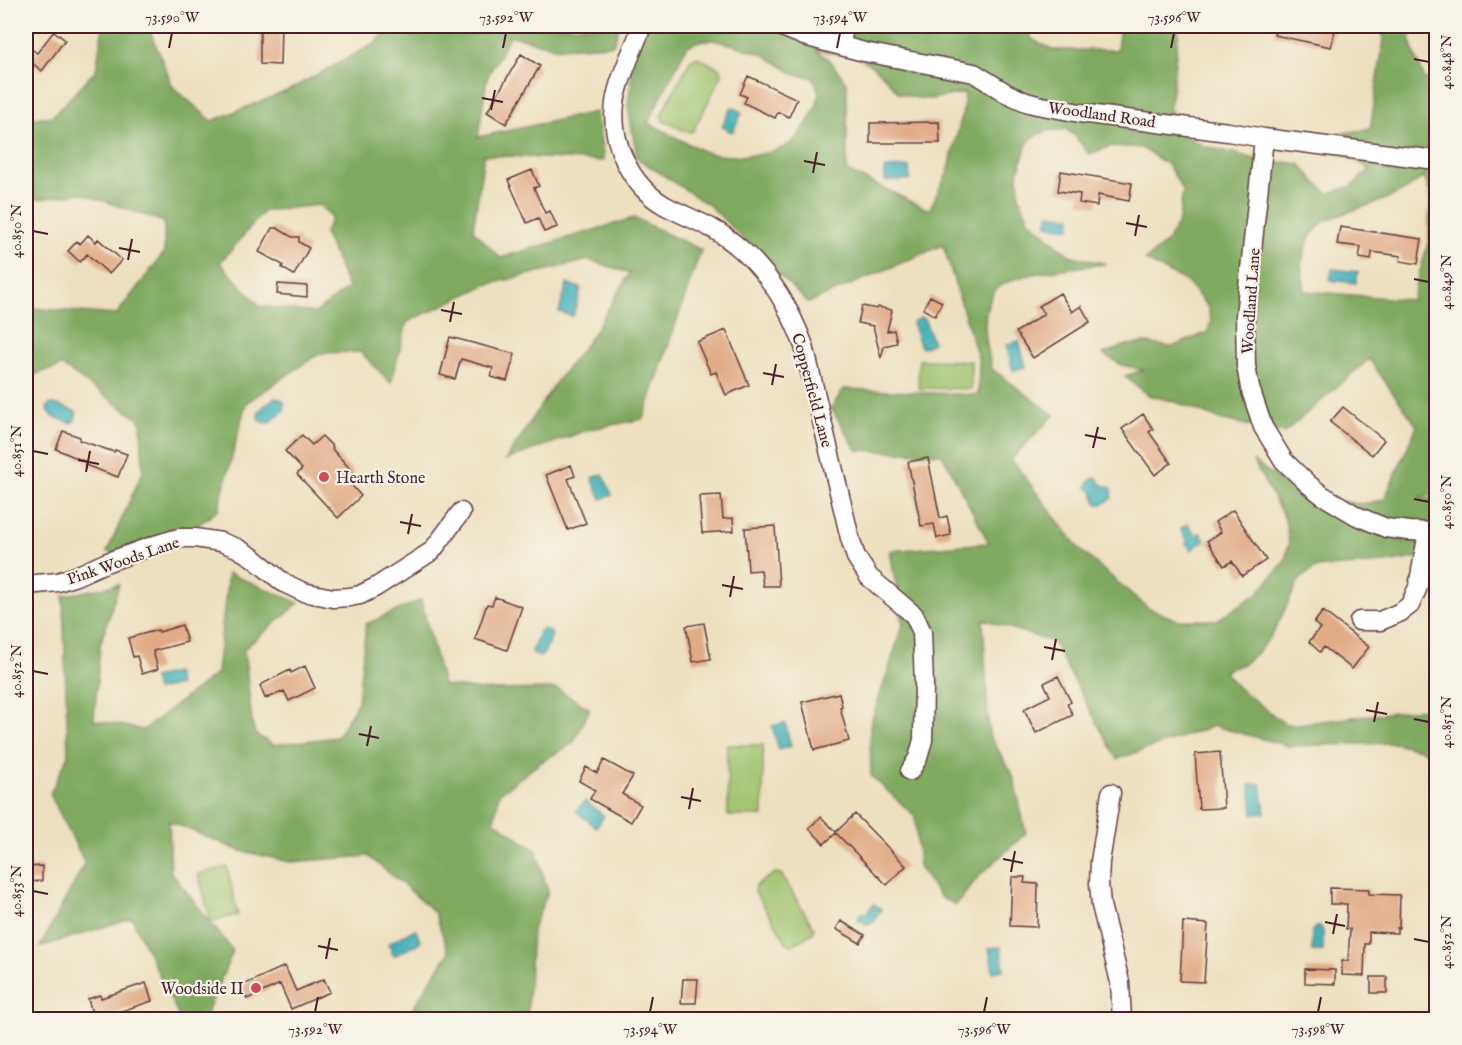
<svg xmlns="http://www.w3.org/2000/svg" width="1462" height="1045" viewBox="0 0 1462 1045" font-family="'IM FELL English',serif">
	<style>
		.green { fill: #a1c46e; stroke: #76724c; stroke-width: 1.5 }
		.forest { fill: #80aa61; stroke: #656446; stroke-width: 1.5; fill-rule: evenodd }
		.water { fill: #42b2b9; stroke: #466872; stroke-width: 1.5 }
		.building { fill: #e1ab85 }
		.lines { fill: none; stroke-linecap: round; stroke-linejoin: round }
		.minor-casing { stroke: #623c41; stroke-width: 21 }
		.minor { stroke: #fff; stroke-width: 18 }
		.ticks { fill: none; stroke: #4a1f2b; stroke-width: 2 }
		.poi-dot { fill: #d1495b; stroke: #f7f3e8; stroke-width: 2 }
		.labels { text-anchor: middle; stroke-width: 4.5; stroke-linejoin: round; paint-order: stroke }
		.street-label { font-size: 16px; fill: #4a1f2b; stroke: #f7f3e8 }
		.poi-label { font-size: 16px; fill: #4a1f2b; stroke: #f7f3e8; text-anchor: start }
		.neatline { fill: none; stroke: #4a1f2b; stroke-width: 2 }
		.ticks-label { font-size: 15px; text-anchor: middle; fill: #4a1f2b }
	</style>
	<rect width="100%" height="100%" fill="#f7f3e8"/>
	<filter id="ink" filterUnits="userSpaceOnUse"><feTurbulence type="fractalNoise" baseFrequency=".0167" numOctaves="2"/><feDisplacementMap in="SourceGraphic" scale="12" xChannelSelector="R" yChannelSelector="G"/><feConvolveMatrix kernelMatrix="1 2 1 2 8 2 1 2 1" color-interpolation-filters="sRGB"/></filter>
	<filter id="wash" filterUnits="userSpaceOnUse"><feTurbulence type="fractalNoise" baseFrequency=".008" numOctaves="4" result="noise"/><feDisplacementMap in="SourceGraphic" scale="24" xChannelSelector="R" yChannelSelector="G"/><feGaussianBlur stdDeviation="1.35" result="paint"/><feColorMatrix in="noise" values="0 0 0 0 0 0 0 0 0 0 0 0 0 0 0 0 0 1.4 0 .05"/><feComposite in="paint" operator="in"/></filter>
	<g filter="url(#wash)">
		<rect width="100%" height="100%" fill="#ede0bf"/>
		<!-- green -->
		<path class="green" d="M697 57 721 69 722 75 693 131 688 132 663 121 661 115 691 59Z
			M919 360 971 361V389L918 388Z
			M727 745H763V816H728Z
			M227 867 238 915 211 921 198 874Z
			M775 873 781 874 814 928 813 933 792 945 787 943 755 892V886Z"/>
		<!-- forest -->
		<path class="forest" d="M103 26H148L173 87 212 121 287 91 376 43 390 26H619L613 45 557 48 510 35 487 78 478 137 596 112 604 161 484 155 473 230 500 258 634 218 701 250 643 419 590 429 506 460 554 385 592 336 630 273 589 260 486 285 407 322 391 383 361 352 320 353 246 403 218 510 161 553 107 552 143 471 141 421 62 366 26 377V304L31 308 116 315 164 253V222L81 193 26 201V119L53 116 96 70ZM319 205 332 217 324 234 332 249 348 288 315 313 260 306 220 263 264 211Z
			M638 26H1024L1033 40 1053 50H1117L1120 26H1179L1170 108 1182 134 1203 146 1241 155 1270 164 1287 162 1301 165 1316 183 1329 193 1352 186 1370 169 1347 156 1284 131 1330 135 1370 129 1384 39 1379 26H1409L1412 48 1424 77 1436 87V495L1419 497 1436 501V554L1386 563 1315 568 1299 580 1274 632 1258 652 1243 664 1224 671 1237 687 1285 724H1298L1436 707V763L1433 758 1420 749 1394 743 1289 746 1214 726 1117 759 1053 642 983 619 989 735 1013 775 1026 833 978 877 956 905 940 897 919 867 915 816 871 776 870 726 903 625 890 551 989 543 942 454 857 450 831 408 844 389 978 395 979 361 943 245 808 303 709 205 637 158 628 106ZM712 40 734 45 763 54 796 75 812 77C822 90 820 102 811 116 807 123 798 137 792 142 774 157 727 159 706 152 686 144 667 132 648 123L687 46 699 41ZM814 50 857 56 879 71 899 93 917 98 930 99 965 93 963 111 948 172 929 210 847 171V84L829 59ZM1065 129 1075 136 1089 154 1111 146 1142 148 1168 165 1183 190 1179 220 1168 241 1145 260 1187 282 1208 307 1211 321 1208 332 1172 347 1146 343 1127 345 1103 354 1122 365 1143 370 1125 376 1148 395 1176 402 1219 419 1284 433 1369 359 1417 426 1384 500 1361 504 1304 496 1253 461 1285 519 1289 542 1285 561 1259 592 1217 620H1177L1148 608 1080 550 1011 459 1054 415 992 369C986 346 979 314 994 292 1008 272 1081 267 1106 264L1069 255 1029 220 1019 196 1018 173 1027 144 1032 138 1046 131ZM1424 177 1430 194 1429 239 1412 300 1305 291 1301 264 1309 238 1325 220 1381 201 1401 192Z
			M228 573 299 603 244 649 252 722 255 734 273 745 337 737 358 702 366 624 421 600 443 685 482 690 557 689 590 709 573 743 541 762 499 794 494 821 536 850 548 892 532 930 527 1019H407L426 987 449 953 435 913 405 886 368 856 290 862 238 850 169 821 171 872 233 951 204 1019H180L132 918 40 947 85 863 50 794 68 756 63 596 119 584 100 645 94 720 143 730 217 673Z"/>
		<!-- water -->
		<path class="water" d="M732 107H734L742 113 733 131 731 132 722 126Z
			M909 167 910 180 885 181V168Z
			M1048 214 1071 217 1070 228 1047 225Z
			M1332 269 1358 272 1356 283 1330 280Z
			M567 284 581 288 573 316 559 312Z
			M920 318 924 319 933 342C929 346 926 347 921 347L912 323Z
			M1019 341 1026 367 1013 370 1006 345Z
			M274 398 281 399 284 402V411L269 423 262 422 258 418 259 411Z
			M51 404H54L75 411V412L77 413 74 422 71 421V423L51 416V414L47 410 48 406Z
			M603 474 612 495 601 499 592 478Z
			M1096 477 1099 480 1101 484 1111 488 1112 490V498C1107 501 1103 506 1096 503L1093 491 1087 488C1087 483 1091 479 1096 477Z
			M1188 524 1196 536 1200 533 1205 540 1191 550 1186 543 1188 541 1180 529Z
			M543 629 550 632 552 635 543 655 540 657 534 654 532 651 540 630Z
			M176 673 179 685 156 690 153 678Z
			M785 723 791 746 779 750 772 726Z
			M1261 784 1265 813 1253 814 1250 785Z
			M585 801 604 816 596 827 576 811Z
			M874 904 881 909 875 920 866 925 863 921H858L860 913H866Z
			M1315 927H1321V930H1323V951H1312V930H1314Z
			M415 929 421 942 394 956 388 944Z
			M1001 947 1004 970 993 972 989 948Z"/>
		<g id="blocks">
			<!-- building -->
			<path class="building" d="M260 26H281L280 65 260 64Z
				M1276 26H1336L1331 47 1274 35Z
				M54 31 65 40 42 71 26 58V45L37 53Z
				M521 54 540 66 506 124 487 112Z
				M748 76 797 99 789 117 778 112 775 118 744 103 747 97 740 94Z
				M939 122 940 143H870V123Z
				M532 170 539 186 534 188 545 213 550 211 557 227 544 232 538 218 527 223 508 180Z
				M1061 171 1132 183 1129 201 1098 195 1097 206 1079 203 1080 194 1058 191Z
				M1340 227 1422 239 1418 264 1400 261 1401 256 1372 252 1371 260 1359 258 1361 247 1337 244Z
				M272 228H277L292 237H299V242L309 248 294 275 282 268 283 265 259 252Z
				M88 235 96 242 98 239 122 260 109 274 87 254 80 262 68 251 77 241 80 244Z
				M278 284 307 286V297L277 294Z
				M1060 293 1072 312 1081 306 1090 322 1033 358 1016 332 1044 314 1039 306Z
				M930 296 942 302 935 316 923 309Z
				M862 306 877 309 878 307 892 310 887 331 894 330 897 343 884 346 881 358 873 326 858 323Z
				M726 330 749 385 726 395 716 372 711 374 697 342Z
				M450 337 515 354 507 381 491 377 493 368 461 359 455 379 440 375Z
				M1343 407 1384 440 1372 455 1330 422Z
				M1143 414 1153 429 1149 432 1171 463 1155 475 1122 429Z
				M63 431 80 437 79 440 114 452 115 450 127 454 118 477 85 465 86 462 56 449Z
				M302 435 312 445 322 436 333 447 332 449 354 473 347 480 361 496 338 518 297 474 302 469 285 451Z
				M928 458 940 518 947 516 951 535 937 538 934 524 921 526 908 462Z
				M571 465 575 476 568 479 586 523 568 530 546 475Z
				M721 495 723 519 733 518 734 531 702 533 699 496Z
				M1233 510 1266 560 1242 576 1232 561 1224 566 1207 541 1221 532 1215 522Z
				M775 526 779 586H763L761 570 748 571 745 528Z
				M495 597 522 607 507 650 475 639 487 604 492 605Z
				M1323 611 1369 647 1352 669 1324 647 1320 652 1309 642 1320 628 1314 623Z
				M704 623 711 659 693 662 686 626Z
				M182 625 187 642 153 651 158 669 142 674 137 656 133 657 128 638 158 630 159 632Z
				M305 666 315 688 289 701 284 691 268 698V697L265 698 260 686 262 684 290 670 291 673Z
				M1058 676 1071 702 1067 704 1073 715 1036 733 1024 709 1050 696 1044 683Z
				M839 693 842 706 840 707 849 741 814 750 802 702Z
				M1220 752 1224 808 1199 809 1195 754Z
				M604 760 633 776 622 794 641 805 631 822 590 799 595 790 579 781 586 767 597 773Z
				M855 814 906 866 887 885 836 833 824 844 809 828 821 817 836 832Z
				M42 866V881L26 882V867Z
				M1012 877H1025L1024 883 1038 884 1037 927 1010 926Z
				M1330 888 1369 889V894L1400 895 1399 928H1397V933L1369 932V944H1365L1364 976 1342 975V961H1348L1350 929H1346L1347 904H1330Z
				M841 921 865 935 860 943 836 929Z
				M1183 922 1208 924 1204 982 1180 981Z
				M285 966 296 991 324 979 330 992 291 1009 280 984 247 999 241 986Z
				M1305 969 1335 970V984L1305 983Z
				M1371 977H1387V993H1371Z
				M683 979H698L696 1003H681Z
				M146 983 152 1001 94 1020 88 999 100 995 101 998Z"/>
		</g>
	</g>
	<g filter="url(#ink)">
		<use href="#blocks" fill-opacity="0" stroke="#623c41" stroke-width="1.5"/>
		<g class="lines">
			<defs>
				<path id="minor" d="M642 26C634 48 618 80 615 103 610 142 630 185 664 205 680 214 697 220 713 229 724 235 734 243 743 251 771 276 791 311 804 346L850 538 856 557 869 577 914 615 922 632 924 685 923 740 918 758 910 771
					M780 26 804 36 864 52 974 73 1006 93 1026 102 1037 105 1080 113 1228 132 1264 138 1436 160
					M841 45 844 26
					M1264 138 1245 316 1246 366 1250 388 1263 427 1284 461 1308 484 1322 495 1357 516 1386 528 1409 531 1436 532
					M26 585 58 582 76 576 105 563 158 544 178 538H195L221 542 237 548 252 557 284 583 303 592 333 598 350 597 360 595 376 587 432 551 461 512
					M1359 621H1380L1401 612 1410 605 1418 587 1428 532
					M1111 793 1100 862 1099 883 1101 905 1120 982 1122 1020"/>
			</defs>
			<!-- minor casing -->
			<use href="#minor" class="minor-casing"/>
			<!-- minor -->
			<use href="#minor" class="minor"/>
		</g>
	</g>
	<!-- ticks -->
	<path class="ticks" d="M169 48 172 33M503 48 506 33M837 48 840 33M1171 48 1174 33M1414 59 1429 62M482 98 503 102M491 110 495 90M804 161 825 165M813 173 817 152M1126 223 1147 227M33 231 48 234M1135 236 1139 215M119 248 140 252M128 260 132 239M1414 279 1429 282M441 310 462 314M450 322 454 302M763 373 784 377M772 385 776 364M1085 435 1106 439M1093 448 1098 427M33 451 48 454M78 460 99 464M86 472 90 451M1414 499 1429 502M400 522 421 526M408 534 412 514M722 585 743 589M730 597 734 576M1044 647 1065 651M1052 660 1056 639M33 671 48 674M1366 710 1387 714M1414 719 1429 722M1374 722 1378 702M359 734 379 738M367 746 371 726M681 797 701 801M689 809 693 788M1003 859 1023 863M1011 872 1015 851M33 891 48 894M1325 922 1345 926M1333 934 1337 914M1414 939 1429 942M318 946 338 950M326 959 330 938M315 1012 318 997M650 1012 653 997M984 1012 987 997M1318 1012 1321 997"/>
	<!-- markers -->
	<g class="poi-dot">
		<circle cx="324" cy="477" r="6"/>
		<circle cx="256" cy="988" r="6"/>
	</g>
	<g class="labels">
		<!-- street labels -->
		<g class="street-label">
			<text transform="translate(1102 114) rotate(8)" y="6">Woodland Road</text>
			<text transform="translate(1250 301) rotate(-86)" y="6">Woodland Lane</text>
			<text transform="translate(813 390) rotate(75)" y="6">Copperfield Lane</text>
			<text transform="translate(123 560) rotate(-19)" y="6">Pink Woods Lane</text>
		</g>
		<!-- poi labels -->
		<g class="poi-label">
			<text x="336" y="483">Hearth Stone</text>
			<text x="244" y="994" text-anchor="end">Woodside II</text>
		</g>
	</g>
	<!-- margin -->
	<rect width="1462" height="1045" fill="none" stroke="#f7f3e8" stroke-width="66"/>
	<rect x="33" y="33" width="1396" height="979" class="neatline"/>
	<g class="ticks-label">
		<text x="172" y="22">73.590°W</text>
		<text x="506" y="22">73.592°W</text>
		<text x="840" y="22">73.594°W</text>
		<text x="1174" y="22">73.596°W</text>
		<text transform="translate(1446 62) rotate(-90)" y="5">40.848°N</text>
		<text transform="translate(16 231) rotate(-90)" y="5">40.850°N</text>
		<text transform="translate(1446 282) rotate(-90)" y="5">40.849°N</text>
		<text transform="translate(16 451) rotate(-90)" y="5">40.851°N</text>
		<text transform="translate(1446 502) rotate(-90)" y="5">40.850°N</text>
		<text transform="translate(16 671) rotate(-90)" y="5">40.852°N</text>
		<text transform="translate(1446 722) rotate(-90)" y="5">40.851°N</text>
		<text transform="translate(16 891) rotate(-90)" y="5">40.853°N</text>
		<text transform="translate(1446 942) rotate(-90)" y="5">40.852°N</text>
		<text x="315" y="1034">73.592°W</text>
		<text x="650" y="1034">73.594°W</text>
		<text x="984" y="1034">73.596°W</text>
		<text x="1318" y="1034">73.598°W</text>
	</g>
</svg>
